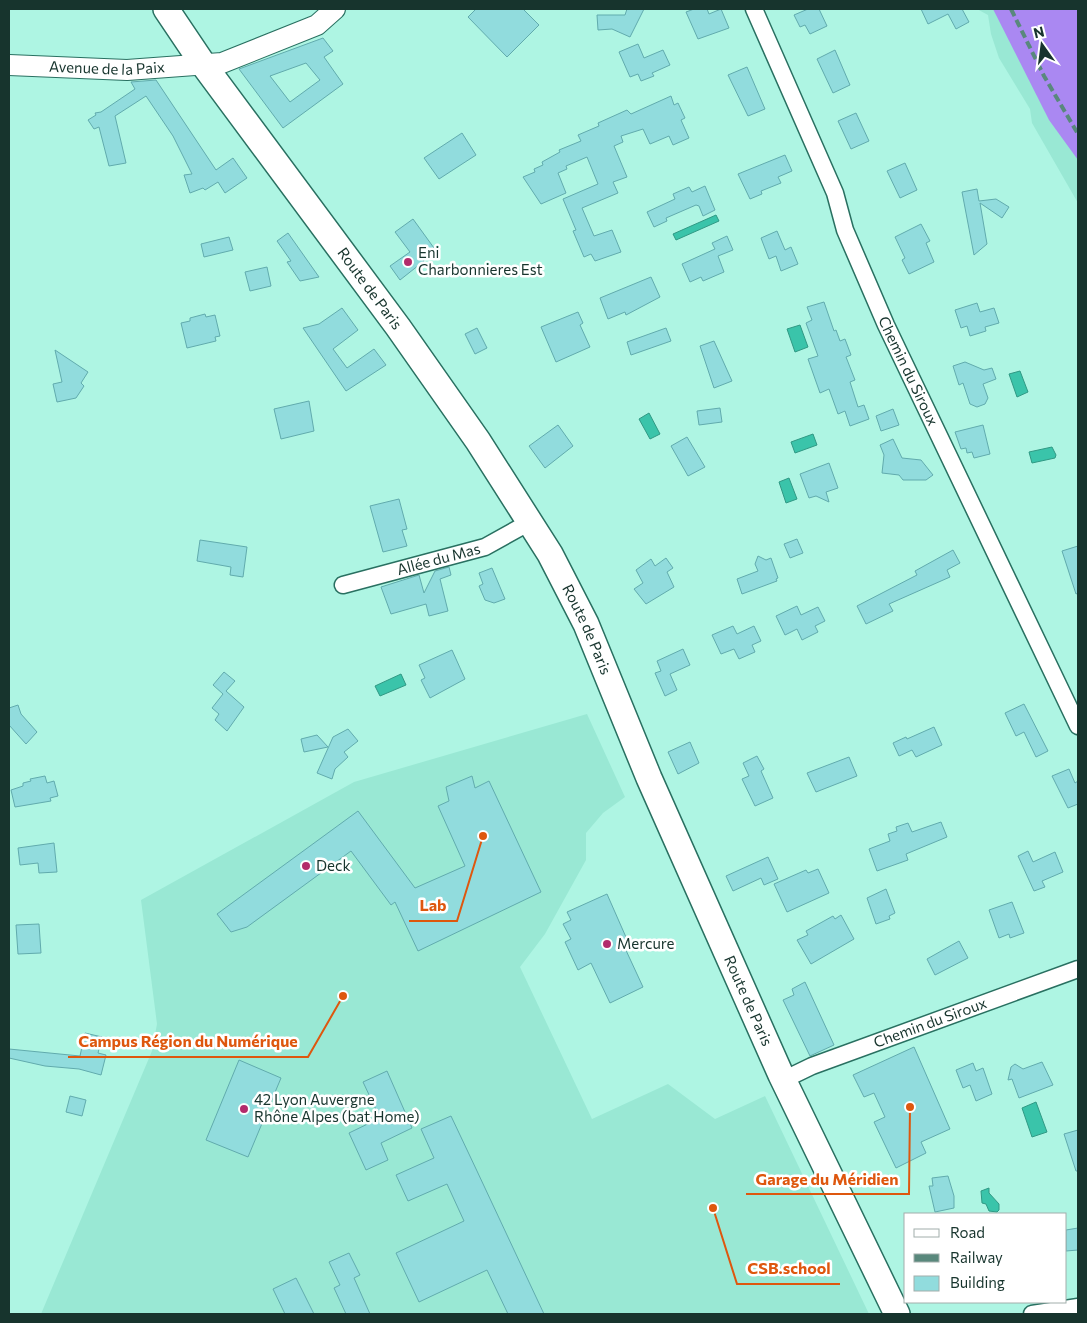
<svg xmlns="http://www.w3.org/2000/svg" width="1087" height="1323" viewBox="0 0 1087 1323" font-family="Commissioner,sans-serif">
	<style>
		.built { fill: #99e8d4 }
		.forest { fill: #aa88f2 }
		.water { fill: #3ac4aa; stroke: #309984 }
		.building { fill: #91dcdd; stroke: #61abad; fill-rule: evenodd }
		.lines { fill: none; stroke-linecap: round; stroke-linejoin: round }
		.minor-casing { stroke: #297061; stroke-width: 19 }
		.tertiary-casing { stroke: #297061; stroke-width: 22 }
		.primary-casing { stroke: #297061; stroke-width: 28 }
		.minor { stroke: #fff; stroke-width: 16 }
		.tertiary { stroke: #fff; stroke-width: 20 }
		.primary { stroke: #fff; stroke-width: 25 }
		.rail { stroke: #59887c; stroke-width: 4; stroke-dasharray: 8 4; stroke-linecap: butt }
		.poi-dot { fill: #b32b6b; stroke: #fff; stroke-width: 2 }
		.labels { text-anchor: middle; stroke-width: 5; stroke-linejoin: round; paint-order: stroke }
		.street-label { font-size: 15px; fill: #17342d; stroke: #fff }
		.poi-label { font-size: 15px; fill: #17342d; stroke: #fff; text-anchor: start }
		.leader { fill: none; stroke: #de570e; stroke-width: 2 }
		.callout-dot { fill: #de570e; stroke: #fff; stroke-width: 2 }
		.callout-label { font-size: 16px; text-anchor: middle; font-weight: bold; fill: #de570e; stroke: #fff; stroke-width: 5; stroke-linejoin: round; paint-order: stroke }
	</style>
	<rect width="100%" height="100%" fill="#aef5e3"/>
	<!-- built -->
	<path class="built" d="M977 9H1073L1078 19V203L1032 123 1030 109 999 58 991 34 988 15Z
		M587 714 625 797 603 813 586 833V860L545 934 520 967 592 1119 668 1084 715 1119 765 1096 869 1314H41L152 1051 157 1024 141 900 354 782Z"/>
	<!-- forest -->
	<path class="forest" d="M993 9H1078V160L1049 120Z"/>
	<!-- water -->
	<path class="water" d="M716 215 719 221 676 240 673 234Z
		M800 325 808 347 795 352 787 329Z
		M1020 371 1028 392 1017 397 1009 374Z
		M649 413 660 434 650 439 639 419Z
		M813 434 817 445 795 453 791 442Z
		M1052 447 1056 455 1055 458 1032 463 1029 452Z
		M789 478 797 499 786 503 779 482Z
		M401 674 406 685 380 696 375 686Z
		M1036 1102 1047 1132 1032 1137 1022 1108Z
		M989 1188V1193L999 1204V1210L997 1212 989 1211 986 1204 982 1203 981 1191Z"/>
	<!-- building -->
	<path class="building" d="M476 9H523L539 25 507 57 468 17Z
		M627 9H644L630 37 612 29 598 30 597 15H625Z
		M694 9H707L709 14 721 9 729 28 698 39 686 12Z
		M808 9H819L827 26 810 34 805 25 800 27 794 15Z
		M921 9H962L969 22 956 29 948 14 928 24Z
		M323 38 333 51 324 57 343 84 283 128 239 69ZM306 63 320 80 290 102 270 76Z
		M638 44 644 58 663 50 670 65 652 73 654 76 641 81 638 74 630 77 619 52Z
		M835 50 850 85 833 93 817 59Z
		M747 67 765 109 748 116 728 75Z
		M156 80 216 170 233 158 247 178 225 193 218 182 205 190 203 188 190 193 184 175 192 174 173 136 146 96 115 116 126 163 109 166 99 127 94 129 88 120 96 115 95 113 101 112 135 89 131 82Z
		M671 96 674 105 678 103 685 118 681 120 689 138 673 145 669 136 650 144 643 129 621 136 623 142 614 146 627 177 613 182 618 193 582 208 594 236 612 230 621 252 595 261 591 254 584 257 573 231 576 230 563 199 598 184 587 157 566 166 567 169 558 173 566 193 541 204 523 177 535 172 534 169 543 165 542 162 560 152 559 150 581 141 578 135 599 126 598 123 627 110 631 114Z
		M856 113 869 141 851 149 838 121Z
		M462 133 476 155 439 179 424 158Z
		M785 155 792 171 778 177 781 183 761 191 762 194 750 199 738 174Z
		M905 163 917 190 900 198 887 171Z
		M705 186 715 210 703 216 699 206 696 205 666 218 667 221 654 227 647 212 675 199 673 194 689 187 692 192Z
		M977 189 979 201 996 199 1009 207 1002 218 980 203 987 244 974 255 962 192Z
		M413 219 434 248 421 257 424 261 400 280 390 266 410 252 395 232Z
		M921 224 930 241 926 243 934 262 909 274 902 260 905 258 895 237Z
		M777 231 785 250 791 247 798 264 781 271 776 256 769 259 761 238Z
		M288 233 319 277 300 281 287 262 291 261 277 241Z
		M727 236 733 250 718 256 724 272 703 281 701 277 690 282 682 264 715 249 712 243Z
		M229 237 233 250 204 257 201 244Z
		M267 267 271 286 250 291 245 272Z
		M651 277 660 297 626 315 625 312 608 319 600 298Z
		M824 302 834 331 836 330 840 341 845 339 851 355 846 357 855 380 850 382 858 407 864 405 869 419 850 426 845 411 838 414 829 389 820 393 808 359 818 356 806 323 812 320 807 307Z
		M977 303 980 312 994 308 999 323 985 327 986 331 970 336 967 326 961 328 955 310Z
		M342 308 358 330 333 349 347 368 374 349 386 365 346 391 303 328 319 324Z
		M578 312 583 323 580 325 590 347 556 362 541 327Z
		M205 314 206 317 215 315 220 336 215 337 216 341 187 348 181 323 190 321V318Z
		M477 328 487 348 475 354 465 334Z
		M666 328 671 341 631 355 627 342Z
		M714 341 732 381 714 388 700 346Z
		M55 350 88 372 81 383 84 386 76 398 57 402 53 384 62 382Z
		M965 362 984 370 992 368 996 379 983 384 988 398 985 404 977 407 970 404 963 383 959 385 953 366Z
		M309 401 314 431 281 439 274 409Z
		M720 408 722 422 699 425 697 411Z
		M893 409 899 425 881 431 876 416Z
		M558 425 573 446 545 468 529 446Z
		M983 425 990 454 974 458 972 452 967 453 966 448 961 449 955 432Z
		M687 437 705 467 688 476 671 446Z
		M893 439 902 458 921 460 933 475 926 480H903L899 475 882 473 884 455 880 445Z
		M829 463 838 488 826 492 829 502 816 496 809 498 800 474Z
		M399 499 407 529 402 530 407 546 383 552 370 506Z
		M797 539 803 553 790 558 784 544Z
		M200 540 247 547 243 577 230 575 231 567 197 561Z
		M1078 546V593L1076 594 1062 551Z
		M953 550 960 563 947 570 950 577 889 604 893 611 866 624 857 606 917 575 915 571Z
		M758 556 766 560 771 558 778 578 776 579 777 581 742 594 737 579 758 571 755 564Z
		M666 558 673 568 667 572 674 587 646 604 634 589 643 583 636 570 651 559 655 566Z
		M449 567 451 575 440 579 448 611 429 616 426 604 391 614 381 587 419 575 424 593 435 571Z
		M492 568 505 599 494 603 485 600 479 586 483 584 479 573Z
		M797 606 801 615 818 607 825 621 815 626 818 632 802 640 797 629 785 635 776 616Z
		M733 626 737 634 754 626 761 641 752 645 755 652 739 659 734 649 721 654 712 635Z
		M683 649 690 665 670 674 677 690 665 696 655 673 661 671 657 661Z
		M452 650 465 679 430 698 421 680 425 678 419 665Z
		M224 672 235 681 226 691 244 707 227 731 215 720 219 714 212 708 223 694 213 685Z
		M1024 704 1048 751 1036 757 1024 732 1016 736 1005 713Z
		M18 705 21 714 37 732 26 744 9 725V708Z
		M934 727 942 745 916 757 912 750 899 756 893 743 906 737 907 739Z
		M348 729 358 741 344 752 348 757 335 769 332 779 317 773 333 737Z
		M317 735 328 747 304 752 301 739Z
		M690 742 699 763 678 774 668 752Z
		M757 756 764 769 761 771 773 798 755 806 742 779 749 776 743 763Z
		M849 757 857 776 816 792 807 773Z
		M1069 769 1075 783 1078 781V804L1068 808 1052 776Z
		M45 776 47 783 54 781 58 796 50 798 51 801 15 807 11 790 23 786V783L31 781 30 779Z
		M472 776 475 788 489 781 541 892 418 951 395 902 391 905 351 851 247 927 231 932 217 914 358 811 415 888 465 866 438 806 449 801 446 787Z
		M941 822 947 837 906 854 908 860 877 871 869 849 890 841 888 834 897 831 896 827 908 823 912 832Z
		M54 843 57 872 39 873 38 863 20 865 18 848Z
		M1028 851 1033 862 1055 852 1063 872 1042 881 1045 887 1034 891 1018 856Z
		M768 857 778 879 764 885 761 878 733 891 726 876Z
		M818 869 829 893 787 912 774 884 806 870 808 873Z
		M886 889 895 913 889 916 890 919 876 924 867 898Z
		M607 894 629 944 624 946 643 987 610 1003 591 963 578 970 565 942 571 939 563 924 571 920 567 912Z
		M1012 902 1024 933 1010 938 1009 934 999 938 989 910Z
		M841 915 854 939 811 964 797 940 808 935 806 931 833 916 835 919Z
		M39 924 41 953 18 954 16 925Z
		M959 941 968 958 935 975 927 959Z
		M805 982 834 1045 810 1056 783 1000 794 995 792 989Z
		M85 1033 102 1037 98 1053 106 1055 101 1075 79 1069 45 1066 9 1058V1049L80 1056Z
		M914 1047 950 1129 921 1142 926 1153 896 1168 874 1122 885 1117 874 1093 864 1097 853 1075Z
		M239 1060 281 1078 248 1157 206 1140Z
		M1042 1062 1053 1085 1019 1098 1012 1079 1008 1080 1011 1067 1015 1064 1023 1069Z
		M973 1063 976 1071 983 1068 992 1094 976 1101 970 1085 963 1088 956 1070Z
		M387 1071 412 1128 381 1143 388 1160 366 1170 349 1133 380 1118 363 1082Z
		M70 1096 86 1100 82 1116 66 1112Z
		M451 1116 477 1171 544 1314H508L487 1270 419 1302 396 1253 464 1221 447 1184 408 1201 396 1175 434 1158 421 1129Z
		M1078 1130V1171H1076L1064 1134Z
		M948 1176 954 1196V1208L935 1212 929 1186H933L932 1178Z
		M1078 1228V1250L1066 1251V1230Z
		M349 1253 360 1275 354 1278 370 1314H346L334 1288 340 1285 329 1262Z
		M296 1278 314 1314H285L273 1289Z"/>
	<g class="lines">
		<defs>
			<g id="minor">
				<path id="s1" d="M754 9 835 193 845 230 886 325 1078 726"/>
				<path id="s2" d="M343 585 485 547 530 522"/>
				<path id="s3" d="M783 1080 812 1066 1078 969"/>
				<path d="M1032 1314 1078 1307"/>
			</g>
			<g id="tertiary">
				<path id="s4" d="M9 65 127 70 222 63 317 25 335 9"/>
			</g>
			<g id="primary">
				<path id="s5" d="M166 9 203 64 398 327 478 441 550 554 586 624 649 778 781 1075 897 1314"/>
			</g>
		</defs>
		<!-- minor casing -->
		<use href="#minor" class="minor-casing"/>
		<!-- tertiary casing -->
		<use href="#tertiary" class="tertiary-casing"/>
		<!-- primary casing -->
		<use href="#primary" class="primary-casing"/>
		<!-- minor -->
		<use href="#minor" class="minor"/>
		<!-- tertiary -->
		<use href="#tertiary" class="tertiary"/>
		<!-- primary -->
		<use href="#primary" class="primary"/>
		<!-- rail -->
		<path class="rail" d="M1011 9 1044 76 1078 134"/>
	</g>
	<!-- markers -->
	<g class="poi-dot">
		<circle cx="408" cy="262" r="5"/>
		<circle cx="306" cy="866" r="5"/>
		<circle cx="607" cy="944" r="5"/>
		<circle cx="244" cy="1109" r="5"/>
	</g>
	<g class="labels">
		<!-- street labels -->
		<g class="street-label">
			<text dy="5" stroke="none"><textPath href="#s4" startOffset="98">Avenue de la Paix</textPath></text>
			<text dy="5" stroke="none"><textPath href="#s5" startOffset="346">Route de Paris</textPath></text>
			<text dy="5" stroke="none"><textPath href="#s1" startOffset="394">Chemin du Siroux</textPath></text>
			<text dy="5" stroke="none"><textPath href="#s2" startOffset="99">Allée du Mas</textPath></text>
			<text dy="5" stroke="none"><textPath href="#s5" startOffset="751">Route de Paris</textPath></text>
			<text dy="5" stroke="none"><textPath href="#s5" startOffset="1156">Route de Paris</textPath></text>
			<text dy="5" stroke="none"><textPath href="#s3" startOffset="158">Chemin du Siroux</textPath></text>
		</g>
		<!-- poi labels -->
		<g class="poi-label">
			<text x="418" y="258">Eni<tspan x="418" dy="17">Charbonnieres Est</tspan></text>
			<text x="316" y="871">Deck</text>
			<text x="617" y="949">Mercure</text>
			<text x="254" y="1105">42 Lyon Auvergne<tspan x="254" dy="17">Rhône Alpes (bat Home)</tspan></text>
		</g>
	</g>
	<!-- callouts -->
	<path class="leader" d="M483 836L457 921H409M343 996L308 1057H68M910 1107L909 1194H746M713 1208L737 1284H840"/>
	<g class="callout-dot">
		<circle cx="483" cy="836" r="5"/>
		<circle cx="343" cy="996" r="5"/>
		<circle cx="910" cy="1107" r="5"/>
		<circle cx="713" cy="1208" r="5"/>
	</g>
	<g class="callout-label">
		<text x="433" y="911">Lab</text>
		<text x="188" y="1047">Campus Région du Numérique</text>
		<text x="827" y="1185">Garage du Méridien</text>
		<text x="789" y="1274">CSB.school</text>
	</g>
	<!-- border -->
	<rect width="1087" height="1323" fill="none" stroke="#17342d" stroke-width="20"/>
	<!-- legend -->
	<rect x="904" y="1213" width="162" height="90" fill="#ffffff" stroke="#a2aeab"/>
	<rect x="914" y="1229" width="25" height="8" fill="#ffffff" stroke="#a2aeab"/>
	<text x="950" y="1238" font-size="15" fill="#17342d">Road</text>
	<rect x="914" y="1254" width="25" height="8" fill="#59887c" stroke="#a2aeab"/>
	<text x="950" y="1263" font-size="15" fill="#17342d">Railway</text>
	<rect x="914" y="1276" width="25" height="15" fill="#91dcdd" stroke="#a2aeab"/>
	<text x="950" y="1288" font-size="15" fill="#17342d">Building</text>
	<!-- north arrow -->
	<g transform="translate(1042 45) rotate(346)" stroke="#ffffff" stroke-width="4" paint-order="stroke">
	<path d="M0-4L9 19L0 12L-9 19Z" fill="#17342d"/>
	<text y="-8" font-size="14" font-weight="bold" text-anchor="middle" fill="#17342d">N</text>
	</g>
</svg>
